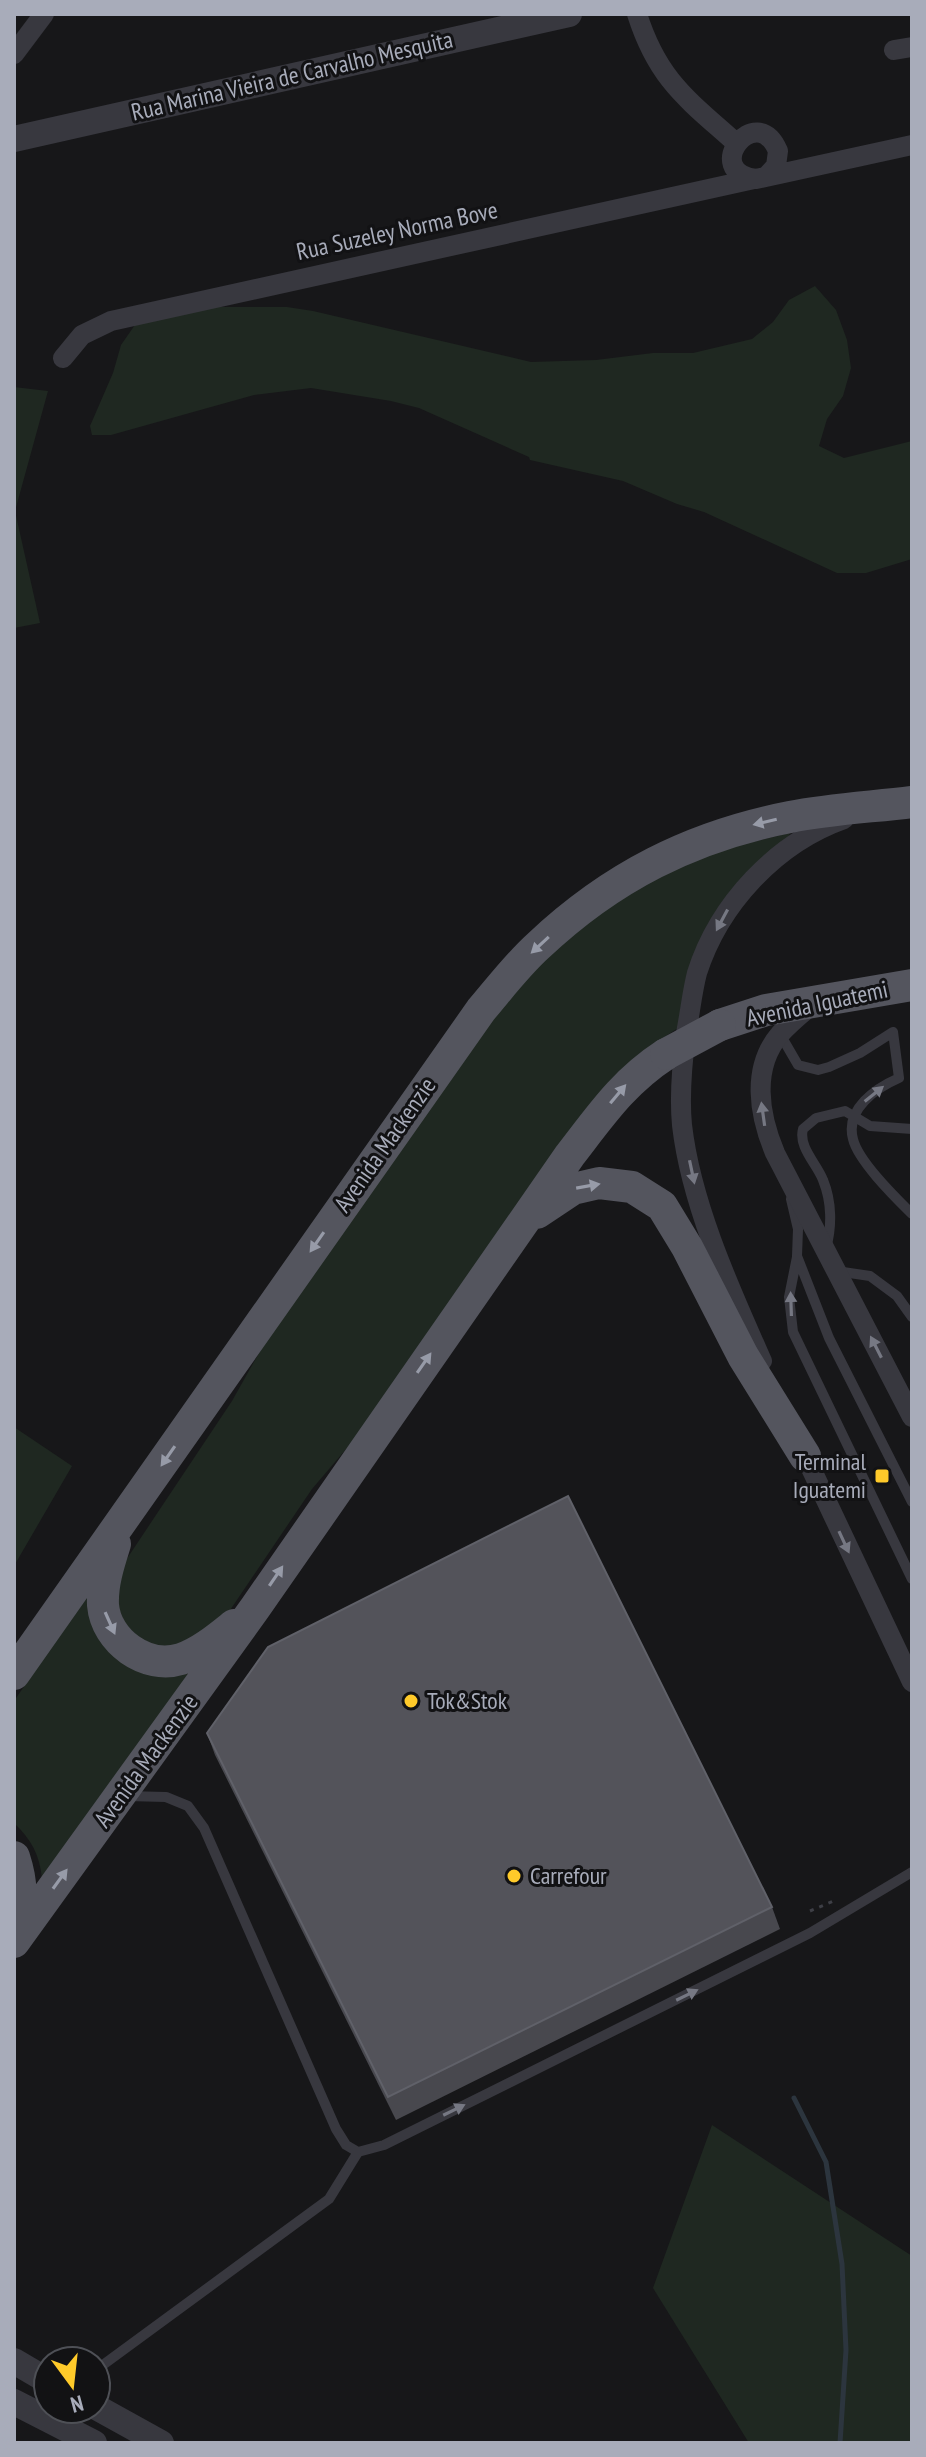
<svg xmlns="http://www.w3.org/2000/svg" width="926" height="2457" viewBox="0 0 926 2457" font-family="'PT Sans Narrow',sans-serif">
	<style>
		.green { fill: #1f2821 }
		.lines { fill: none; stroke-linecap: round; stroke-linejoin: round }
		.stream { stroke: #2c353e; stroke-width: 5 }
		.path { stroke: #3e3f46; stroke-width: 3; stroke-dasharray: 4 6; stroke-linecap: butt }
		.service { stroke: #38383f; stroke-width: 10 }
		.minor { stroke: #38383f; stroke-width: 20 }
		.tertiary { stroke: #38383f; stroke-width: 26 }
		.primary { stroke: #54555e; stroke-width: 32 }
		.primary-bridge { stroke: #54555e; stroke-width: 32 }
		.wall { fill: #48484e }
		.building { fill: #53535a; stroke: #606169; stroke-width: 2 }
		.oneway { fill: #979ba8 }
		.oneway2 { fill: #767883 }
		.poi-dot { fill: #ffca2a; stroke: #121214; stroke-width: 3 }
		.labels { text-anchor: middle; stroke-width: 6; stroke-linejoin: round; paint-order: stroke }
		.street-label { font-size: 24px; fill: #a8acba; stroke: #121214 }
		.poi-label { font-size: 24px; fill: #a8acba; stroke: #121214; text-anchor: start }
	</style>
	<rect width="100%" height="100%" fill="#171719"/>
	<!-- green -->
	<path class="green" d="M815 286 836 310 847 340 851 368 843 396 827 419 819 446 844 458 912 441V559L866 573H837L704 512 677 504 623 481 530 460 529 457 419 408 391 401 311 388 254 395 111 435H92L90 426 113 373 121 345 137 322 199 307H287L313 311 531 362 596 360 653 353H693L752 339 773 322 789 300Z
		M14 387 48 391 15 511 40 623 14 628Z
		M790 833 788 838 758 864 678 1028 639 1054 364 1428 312 1489 222 1622 175 1650 142 1641 125 1624 116 1601 122 1566 232 1401 268 1337 509 996 578 924 693 856Z
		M14 1427 72 1466 14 1566Z
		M87 1595 100 1626 201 1660 42 1879C40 1855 31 1839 14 1823V1701Z
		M712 2125 912 2256V2443H749L653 2288Z"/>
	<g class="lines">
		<!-- stream -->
		<path class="stream" d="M794 2098 826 2162 842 2264 846 2350 840 2443"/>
		<!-- path -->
		<path class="path" d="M810 1911 836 1900"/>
		<!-- service -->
		<path class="service" d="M780 1034 798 1065 818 1070 829 1067 860 1053 893 1032 899 1078C876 1088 845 1109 853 1139 858 1161 896 1198 912 1214
			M791 1199 798 1229 797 1256 829 1338 912 1502
			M826 1248C832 1227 832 1202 823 1180 817 1164 798 1147 803 1129L816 1118 845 1111 870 1126 912 1129
			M797 1257 789 1297 793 1332 912 1579
			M836 1271 870 1276 897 1296 912 1317
			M126 1796 166 1797 188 1806 204 1828 336 2129 346 2145 358 2152 384 2145 810 1933 912 1872
			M96 2370 329 2199 358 2152"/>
		<!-- minor -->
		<path class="minor" d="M637 14C658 80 687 99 736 143
			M894 50 912 47
			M14 54 44 14
			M766 177 776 166 778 151C756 99 700 172 756 179L912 145
			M63 358 82 335 111 321 754 179
			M813 1004C802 1013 790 1023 780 1034 751 1068 759 1115 775 1153L912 1417
			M762 1361C730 1289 691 1204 682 1125 679 1094 682 1064 686 1033 690 1014 692 992 697 973 719 904 776 843 844 819
			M800 1445 912 1682"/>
		<!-- tertiary -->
		<path class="tertiary" d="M14 139 569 14
			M14 2361 48 2381
			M14 2402 94 2443
			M96 2407 161 2443"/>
		<!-- primary -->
		<path class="primary" d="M720 1025 766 1010 912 985
			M537 1213 573 1189 599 1183 632 1187 662 1206 687 1247 743 1356 805 1456
			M115 1544C109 1563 102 1584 103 1605 106 1641 146 1670 181 1659 200 1653 219 1637 234 1625
			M14 1674 481 1010C499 989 517 965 538 946 611 877 692 836 790 817 830 809 872 807 912 802
			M14 1857C23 1885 22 1898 14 1926
			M14 1942 255 1608 570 1155C601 1115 623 1082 666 1054"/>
		<!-- primary-bridge -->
		<path class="primary-bridge" d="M666 1054 720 1025"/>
	</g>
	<!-- wall -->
	<path class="wall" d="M207 1733 772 1907 780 1929 396 2120 215 1755Z"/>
	<!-- building -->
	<path class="building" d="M568 1496 772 1907 388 2097 207 1733 268 1647Z"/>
	<!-- one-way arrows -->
	<defs><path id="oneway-solid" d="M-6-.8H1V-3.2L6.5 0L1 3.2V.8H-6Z" transform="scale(2)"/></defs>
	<g class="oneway">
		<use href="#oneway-solid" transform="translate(765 822) rotate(167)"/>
		<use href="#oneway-solid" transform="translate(540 945) rotate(137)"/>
		<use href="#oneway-solid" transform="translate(618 1094) rotate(-50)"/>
		<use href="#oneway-solid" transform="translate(588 1186) rotate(-10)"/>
		<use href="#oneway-solid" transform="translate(317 1242) rotate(125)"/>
		<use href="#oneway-solid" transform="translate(424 1363) rotate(-55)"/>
		<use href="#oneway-solid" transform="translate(168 1456) rotate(125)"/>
		<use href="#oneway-solid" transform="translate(276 1576) rotate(-56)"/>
		<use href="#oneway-solid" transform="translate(110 1623) rotate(66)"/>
		<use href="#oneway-solid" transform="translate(60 1879) rotate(-54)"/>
	</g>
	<g class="oneway2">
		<use href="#oneway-solid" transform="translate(722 920) rotate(118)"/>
		<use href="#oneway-solid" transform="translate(874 1094) rotate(-39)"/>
		<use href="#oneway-solid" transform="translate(763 1114) rotate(-98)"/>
		<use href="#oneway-solid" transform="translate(692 1172) rotate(78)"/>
		<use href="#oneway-solid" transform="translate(791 1304) rotate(-92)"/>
		<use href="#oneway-solid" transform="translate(876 1347) rotate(-117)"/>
		<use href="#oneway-solid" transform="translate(844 1542) rotate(65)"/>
		<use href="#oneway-solid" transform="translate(687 1995) rotate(-26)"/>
		<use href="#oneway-solid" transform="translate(454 2110) rotate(-26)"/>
	</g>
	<!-- markers -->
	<g class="poi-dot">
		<rect x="874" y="1468" width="16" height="16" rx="4"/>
		<circle cx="411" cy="1701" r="8"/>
		<circle cx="514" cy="1876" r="8"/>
	</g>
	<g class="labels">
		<!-- street labels -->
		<g class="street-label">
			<text transform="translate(292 76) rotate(-13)" y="8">Rua Marina Vieira de Carvalho Mesquita</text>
			<text transform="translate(397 231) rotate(-12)" y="8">Rua Suzeley Norma Bove</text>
			<text transform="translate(817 1004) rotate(-12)" y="8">Avenida Iguatemi</text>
			<text transform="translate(385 1145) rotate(-55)" y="8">Avenida Mackenzie</text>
			<text transform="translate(146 1761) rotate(-54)" y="8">Avenida Mackenzie</text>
		</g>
		<!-- poi labels -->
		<g class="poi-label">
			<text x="866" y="1470" text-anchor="end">Terminal<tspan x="866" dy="28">Iguatemi</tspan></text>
			<text x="427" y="1709">Tok&amp;Stok</text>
			<text x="530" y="1884">Carrefour</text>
		</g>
	</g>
	<!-- border -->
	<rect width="926" height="2457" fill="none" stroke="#a8acba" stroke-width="32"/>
	<!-- north arrow -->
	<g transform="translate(72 2385) rotate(165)"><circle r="38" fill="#121214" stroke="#4e5056" stroke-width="2"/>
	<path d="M0-6L14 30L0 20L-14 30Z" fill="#ffca2a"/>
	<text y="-12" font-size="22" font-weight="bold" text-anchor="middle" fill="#a8acba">N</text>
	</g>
</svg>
